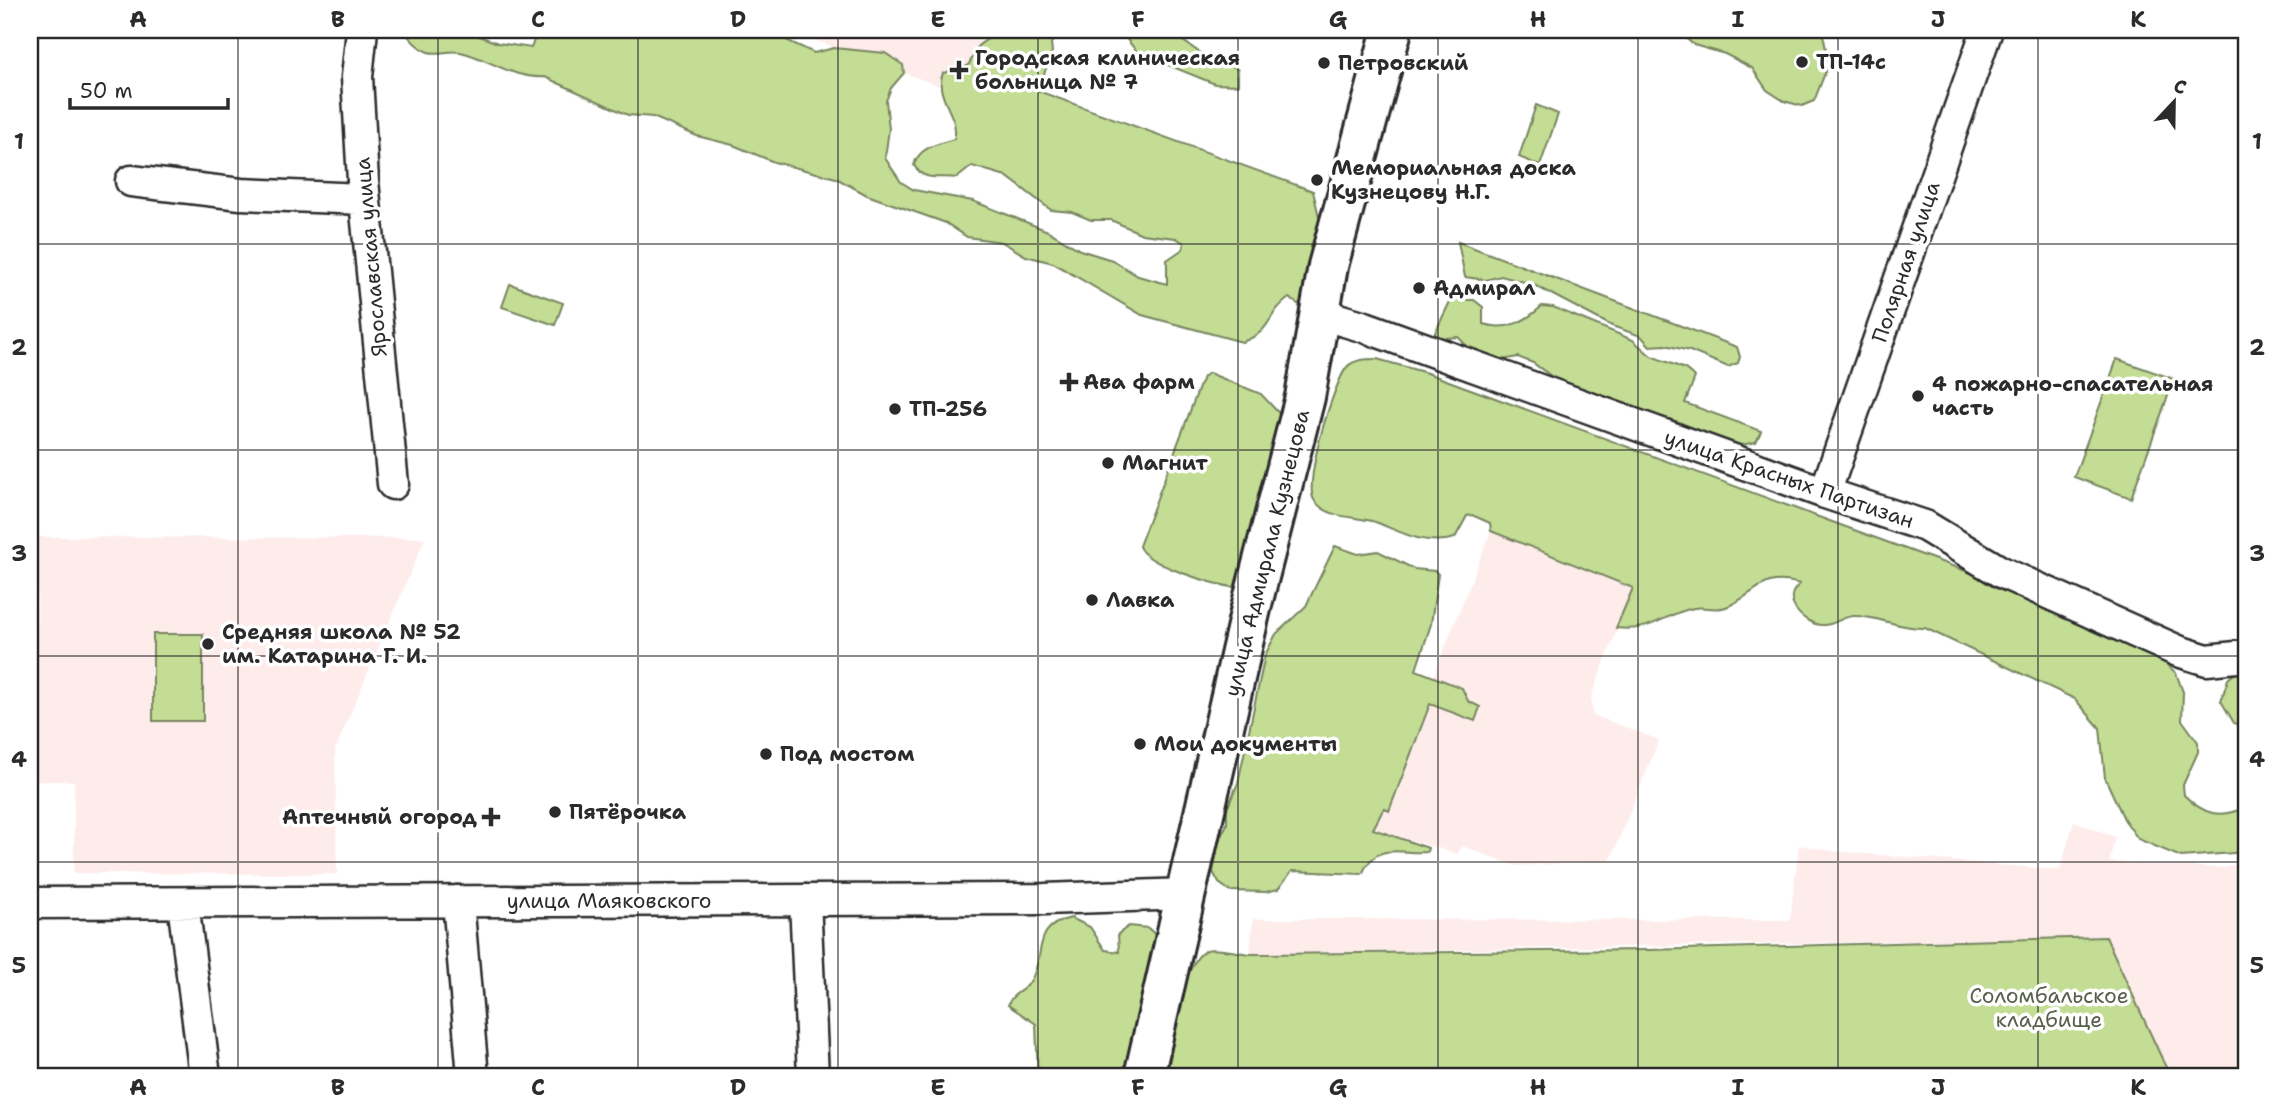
<svg xmlns="http://www.w3.org/2000/svg" width="2276" height="1106" viewBox="0 0 2276 1106" font-family="'Shantell Sans',sans-serif">
	<style>
		.built { fill: #feeceb }
		.green { fill: #c3dd94; stroke: #778460; stroke-width: 2 }
		.lines { fill: none; stroke-linecap: round; stroke-linejoin: round }
		.minor-casing { stroke: #2b2b2b; stroke-width: 35 }
		.major-casing { stroke: #2b2b2b; stroke-width: 44 }
		.minor { stroke: #fff; stroke-width: 30 }
		.major { stroke: #fff; stroke-width: 38 }
		.grid { fill: none; stroke: #2b2b2b; stroke-width: 2; stroke-opacity: 0.55 }
		.poi-dot { fill: #2b2b2b; stroke: #fff; stroke-width: 2.5 }
		.labels { text-anchor: middle; stroke-width: 7; stroke-linejoin: round; paint-order: stroke }
		.poi-label { font-size: 21px; font-weight: bold; fill: #2b2b2b; stroke: #fff; text-anchor: start }
		.street-label { font-size: 21px; fill: #2b2b2b; stroke: #fff }
		.park-label { font-size: 21px; fill: #59604a; stroke: #fff }
		.neatline { fill: none; stroke: #2b2b2b; stroke-width: 2.5 }
		.grid-label { font-size: 23px; text-anchor: middle; font-weight: bold; fill: #2b2b2b }
	</style>
	<rect width="100%" height="100%" fill="#fff"/>
	<filter id="ink" filterUnits="userSpaceOnUse"><feTurbulence type="fractalNoise" baseFrequency=".0143" numOctaves="2"/><feDisplacementMap in="SourceGraphic" scale="14" xChannelSelector="R" yChannelSelector="G"/><feConvolveMatrix kernelMatrix="1 2 1 2 8 2 1 2 1" color-interpolation-filters="sRGB"/></filter>
	<g filter="url(#ink)">
		<!-- built -->
		<path class="built" d="M787 30H1038L1005 110Z
			M1491 531 1633 588 1591 698 1593 715 1659 740 1610 861 1516 866 1462 846 1458 854 1373 829Z
			M38 537 425 538 335 750 337 874 74 873V781H35Z
			M2074 821 2115 837 2109 862 2223 868 2246 861V1076H2170L2106 937 1250 954 1253 919 1790 920 1799 845 1832 851 2060 870Z"/>
		<!-- green -->
		<path class="green" d="M403 30H463L498 43 531 48 538 30H765L814 53 834 48 885 53 903 65 904 73 891 88 886 101 889 129 885 158 901 182 914 190 973 201 1048 231 1080 250 1112 260 1138 276 1167 284V260L1183 249 1184 243 1176 238 1142 234 1111 220H1091L1072 212 1051 210 1006 176 972 166 957 178C940 175 924 183 914 165 919 147 938 144 954 139 961 117 933 97 943 73L968 66 979 45 989 38H1010L1019 30H1064L1051 43 1052 52 1038 91 1313 191 1320 221 1303 300 1298 304 1289 298C1265 315 1274 331 1242 342L1142 315 1053 263 1026 256 1002 242 967 237 946 223 867 195 836 178 774 162 733 145 697 136 653 117 628 115 545 77C511 79 489 58 460 52 449 50 438 55 428 52 417 48 410 38 403 30Z
			M1119 30H1167L1202 54 1227 62 1238 70V85L1215 84 1138 53Z
			M1676 30H1822L1829 63 1814 101 1802 106 1784 101 1767 90 1752 68 1725 54 1694 45Z
			M1536 105 1558 114 1540 166 1519 157Z
			M1458 242 1737 347 1740 357 1738 363 1728 367 1690 351 1665 345 1650 346 1641 336 1612 326 1532 284 1501 276 1486 280 1465 277Z
			M510 284 563 303 555 325 502 307Z
			M1456 289 1466 300H1474L1483 307V324C1507 331 1525 322 1542 306L1553 307 1633 340 1651 356 1685 369 1695 377 1685 403 1761 431 1756 442 1731 447 1679 422 1573 392 1533 363 1518 357 1497 361 1471 350 1458 337 1432 339Z
			M1377 359 1427 373 1982 577 2156 655 2176 673 2183 692 2182 720 2198 742V752L2183 785 2184 795C2204 815 2220 819 2246 807V852L2181 857 2138 839 2124 819 2105 778 2100 728 2075 699 1925 628C1900 629 1878 616 1854 616 1842 616 1834 626 1822 625 1803 624 1779 599 1800 584 1760 572 1757 595 1726 607 1715 611 1705 606 1694 608 1663 614 1652 633 1616 628L1633 588 1491 531 1490 523 1472 515 1467 516 1455 538C1426 546 1405 534 1378 523 1358 515 1329 521 1314 500 1303 483 1334 382 1347 367 1354 359 1368 359 1377 359Z
			M2117 359 2174 379 2131 498 2074 477Z
			M1209 373 1261 394 1286 421 1239 586 1233 587C1215 585 1144 564 1139 546L1203 377Z
			M1335 546 1358 554 1378 551 1414 569 1435 571 1438 574 1431 624 1416 670 1462 688 1468 701 1480 707 1475 721 1430 704 1389 811 1384 808 1373 829 1428 848 1427 852C1401 855 1377 840 1362 874L1292 871 1278 889 1266 892 1230 891 1219 883 1213 872 1219 840 1227 824V809L1238 783 1265 655 1276 634 1306 606Z
			M153 634H203V721H153Z
			M2246 664V728L2234 723 2221 701 2228 679Z
			M1071 918 1090 927 1105 950 1119 952 1118 934 1129 926 1148 928 1159 938 1142 1012 1135 1024 1131 1076H1038L1036 1024 1008 1005C1012 993 1023 992 1030 982 1047 955 1030 927 1071 918Z
			M2106 937 2170 1076H1166C1175 1049 1179 961 1207 950 1213 947 1241 953 1250 954L1649 950Z"/>
		<g class="lines">
			<defs>
				<path id="minor" d="M362 30 357 77 363 181 393 484
					M131 181 241 194 364 199
					M1321 314 1365 327 1825 493 1925 526 2001 572 2178 651 2207 660 2246 656
					M1825 493 1987 30
					M805 900 813 1076
					M458 901 473 1076
					M30 903 1044 899 1187 894
					M183 903 205 1076"/>
				<path id="major" d="M1144 1076 1252 604 1305 397 1328 266 1392 30"/>
			</defs>
			<!-- minor casing -->
			<use href="#minor" class="minor-casing"/>
			<!-- major casing -->
			<use href="#major" class="major-casing"/>
			<!-- minor -->
			<use href="#minor" class="minor"/>
			<!-- major -->
			<use href="#major" class="major"/>
		</g>
	</g>
	<!-- grid -->
	<path class="grid" d="M238 30V1076M438 30V1076M638 30V1076M838 30V1076M1038 30V1076M1238 30V1076M1438 30V1076M1638 30V1076M1838 30V1076M2038 30V1076M30 244H2246M30 450H2246M30 656H2246M30 862H2246"/>
	<!-- markers -->
	<g class="poi-dot">
		<circle cx="1802" cy="62" r="7"/>
		<circle cx="1324" cy="63" r="7"/>
		<path d="M955.5 59.5h7v7h7v7h-7v7h-7v-7h-7v-7h7z"/>
		<circle cx="1317" cy="180" r="7"/>
		<circle cx="1419" cy="288" r="7"/>
		<path d="M1065.5 371.5h7v7h7v7h-7v7h-7v-7h-7v-7h7z"/>
		<circle cx="1918" cy="396" r="7"/>
		<circle cx="895" cy="409" r="7"/>
		<circle cx="1108" cy="463" r="7"/>
		<circle cx="1092" cy="600" r="7"/>
		<circle cx="208" cy="644" r="7"/>
		<circle cx="1140" cy="744" r="7"/>
		<circle cx="766" cy="754" r="7"/>
		<circle cx="555" cy="812" r="7"/>
		<path d="M487.5 806.5h7v7h7v7h-7v7h-7v-7h-7v-7h7z"/>
	</g>
	<g class="labels">
		<!-- poi labels -->
		<g class="poi-label">
			<text x="975" y="65">Городская клиническая<tspan x="975" dy="24">больница № 7</tspan></text>
			<text x="1816" y="69">ТП-14с</text>
			<text x="1338" y="70">Петровский</text>
			<text x="1331" y="175">Мемориальная доска<tspan x="1331" dy="24">Кузнецову Н.Г.</tspan></text>
			<text x="1433" y="295">Адмирал</text>
			<text x="1083" y="389">Ава фарм</text>
			<text x="1932" y="391">4 пожарно-спасательная<tspan x="1932" dy="24">часть</tspan></text>
			<text x="909" y="416">ТП-256</text>
			<text x="1122" y="470">Магнит</text>
			<text x="1106" y="607">Лавка</text>
			<text x="222" y="639">Средняя школа № 52<tspan x="222" dy="24">им. Катарина Г. И.</tspan></text>
			<text x="1154" y="751">Мои документы</text>
			<text x="780" y="761">Под мостом</text>
			<text x="569" y="819">Пятёрочка</text>
			<text x="477" y="824" text-anchor="end">Аптечный огород</text>
		</g>
		<!-- street labels -->
		<g class="street-label">
			<text transform="translate(371 257) rotate(-95)" y="7">Ярославская улица</text>
			<text transform="translate(1906 262) rotate(-71)" y="7">Полярная улица</text>
			<text transform="translate(1789 479) rotate(19)" y="7">улица Красных Партизан</text>
			<text transform="translate(1267 553) rotate(-76)" y="7">улица Адмирала Кузнецова</text>
			<text x="609" y="908">улица Маяковского</text>
		</g>
		<!-- park labels -->
		<g class="park-label">
			<text x="2049" y="1003">Соломбальское<tspan x="2049" dy="24">кладбище</tspan></text>
		</g>
	</g>
	<!-- margin -->
	<rect width="2276" height="1106" fill="none" stroke="#fff" stroke-width="77"/>
	<!-- north arrow -->
	<g transform="translate(2174 102) rotate(22)" stroke="#ffffff" stroke-width="5" paint-order="stroke">
	<path d="M0-5L12 26L0 18L-12 26Z" fill="#2b2b2b"/>
	<text y="-10" font-size="19" font-weight="bold" text-anchor="middle" fill="#2b2b2b">С</text>
	</g>
	<!-- scale -->
	<path d="M70 98v10h158v-10" fill="none" stroke="#2b2b2b" stroke-width="3.5"/>
	<text x="80" y="98" font-size="21" fill="#2b2b2b" stroke="#ffffff" stroke-width="5" paint-order="stroke">50 m</text>
	<rect x="38" y="38" width="2200" height="1030" class="neatline"/>
	<g class="grid-label">
		<text x="138" y="27">A</text>
		<text x="338" y="27">B</text>
		<text x="538" y="27">C</text>
		<text x="738" y="27">D</text>
		<text x="938" y="27">E</text>
		<text x="1138" y="27">F</text>
		<text x="1338" y="27">G</text>
		<text x="1538" y="27">H</text>
		<text x="1738" y="27">I</text>
		<text x="1938" y="27">J</text>
		<text x="2138" y="27">K</text>
		<text x="19" y="149">1</text>
		<text x="2257" y="149">1</text>
		<text x="19" y="355">2</text>
		<text x="2257" y="355">2</text>
		<text x="19" y="561">3</text>
		<text x="2257" y="561">3</text>
		<text x="19" y="767">4</text>
		<text x="2257" y="767">4</text>
		<text x="19" y="973">5</text>
		<text x="2257" y="973">5</text>
		<text x="138" y="1095">A</text>
		<text x="338" y="1095">B</text>
		<text x="538" y="1095">C</text>
		<text x="738" y="1095">D</text>
		<text x="938" y="1095">E</text>
		<text x="1138" y="1095">F</text>
		<text x="1338" y="1095">G</text>
		<text x="1538" y="1095">H</text>
		<text x="1738" y="1095">I</text>
		<text x="1938" y="1095">J</text>
		<text x="2138" y="1095">K</text>
	</g>
</svg>
